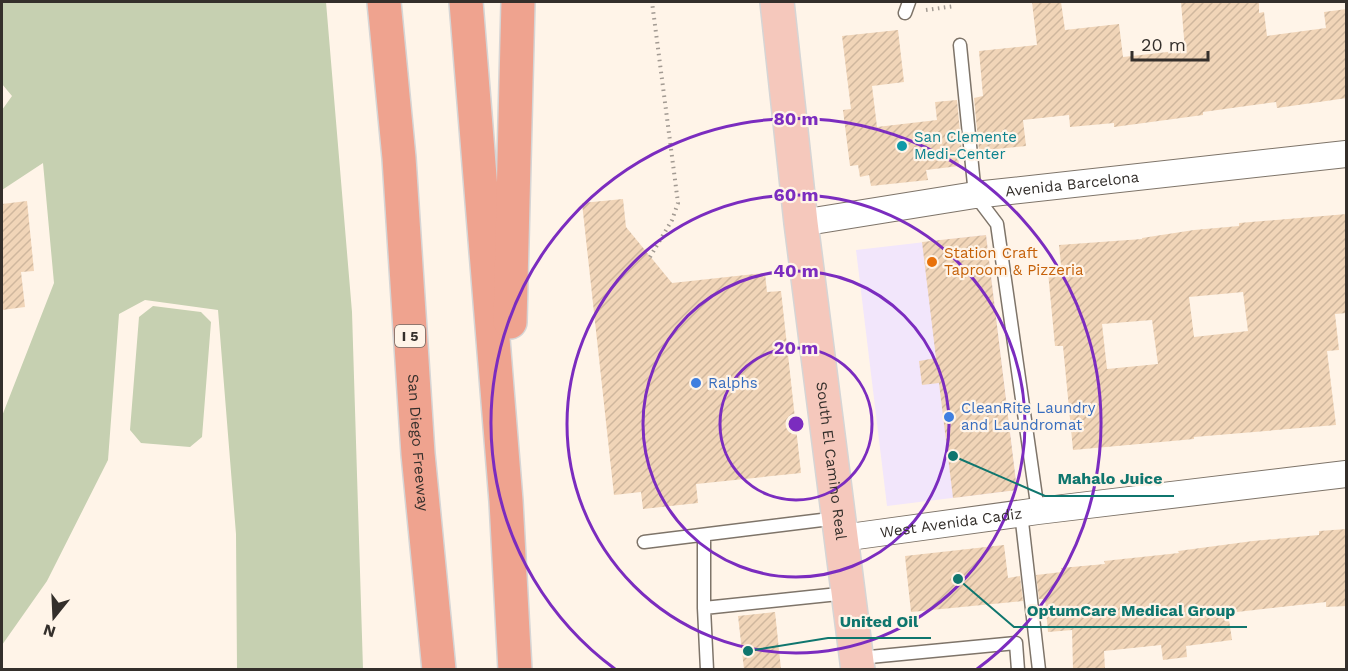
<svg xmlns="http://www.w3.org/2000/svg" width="1348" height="671" viewBox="0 0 1348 671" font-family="'Work Sans',sans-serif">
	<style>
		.commercial { fill: #f2e6fb }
		.grass { fill: #c6d0b1 }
		.building { fill: url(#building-hatch); fill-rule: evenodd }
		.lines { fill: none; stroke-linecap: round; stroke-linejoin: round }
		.lane-casing { stroke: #7e7469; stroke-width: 15 }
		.street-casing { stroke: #7e7469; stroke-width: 28 }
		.primary-casing { stroke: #d6d5d5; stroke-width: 36 }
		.highway-casing { stroke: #d6d5d5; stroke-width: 36 }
		.path { stroke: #a29a92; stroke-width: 4; stroke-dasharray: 1.5 4.5; stroke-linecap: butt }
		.lane { stroke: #fff; stroke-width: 12 }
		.street { stroke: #fff; stroke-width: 26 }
		.primary { stroke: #f5c8bc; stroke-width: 33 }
		.highway { stroke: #efa38f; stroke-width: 33 }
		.ring { fill: none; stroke: #7b2cbf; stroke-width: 3 }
		.culture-dot { fill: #0f9aa8; stroke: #fff4e8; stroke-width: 2 }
		.food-dot { fill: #e8710a; stroke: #fff4e8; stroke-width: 2 }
		.shop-dot { fill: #3f7fe0; stroke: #fff4e8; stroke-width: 2 }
		.labels { text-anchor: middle; stroke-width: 4.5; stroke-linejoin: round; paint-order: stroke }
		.shield { fill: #fff4e8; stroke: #716a64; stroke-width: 1.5 }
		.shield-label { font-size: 14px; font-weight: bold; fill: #342f2b }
		.culture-label { font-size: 15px; fill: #0d838f; stroke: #fff4e8; text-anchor: start }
		.street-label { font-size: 15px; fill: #342f2b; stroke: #fff4e8 }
		.food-label { font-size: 15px; fill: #c56008; stroke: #fff4e8; text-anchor: start }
		.shop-label { font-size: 15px; fill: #366cbe; stroke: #fff4e8; text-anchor: start }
		.centre { fill: #7b2cbf; stroke: #fff4e8; stroke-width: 3 }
		.ring-label { font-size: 18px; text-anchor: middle; font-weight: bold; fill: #7b2cbf; stroke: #fff4e8; stroke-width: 4.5; stroke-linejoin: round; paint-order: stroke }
		.leader { fill: none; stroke: #0f766e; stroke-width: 2 }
		.callout-dot { fill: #0f766e; stroke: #fff4e8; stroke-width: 2 }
		.callout-label { font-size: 16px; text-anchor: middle; font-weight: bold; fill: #0f766e; stroke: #fff4e8; stroke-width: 4.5; stroke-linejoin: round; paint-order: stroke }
	</style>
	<defs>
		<pattern id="building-hatch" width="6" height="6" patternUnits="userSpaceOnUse" patternTransform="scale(1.5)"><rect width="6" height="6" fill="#f1d5b8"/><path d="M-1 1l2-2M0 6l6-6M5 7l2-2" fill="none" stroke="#cfb79e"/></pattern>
	</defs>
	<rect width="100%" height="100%" fill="#fff4e8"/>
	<!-- commercial -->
	<path class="commercial" d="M986 235 1017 490 887 506 856 250Z"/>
	<!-- grass -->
	<path class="grass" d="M2 2H326L352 312 363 669H237L236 534 218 310 145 300 119 314 108 460 47 581 2 645V416L54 283 43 163 2 190V110L12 96 2 84Z
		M153 306 201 312 211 322 202 437 190 447 141 443 130 430 139 317Z"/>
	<!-- building -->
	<path class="building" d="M1032 2H1061L1065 30 1119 24 1123 57 1185 50 1181 2H1259V13L1264 12 1267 36 1326 28 1324 12 1347 9V98L1277 108 1276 102 1203 112V115L1114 127V123L1070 127 1069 115 1023 120 1026 146 979 151 974 98 983 96 979 51 1037 45Z
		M898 30 904 82 872 86 877 127 937 120 935 102 957 100 962 153H958L959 166 926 170 928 180 871 186 869 175 860 177 858 165 850 166 843 110 851 109 842 36Z
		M623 199 626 227 672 283 765 273 767 292 781 291 801 473 696 484 698 503 643 509 641 492 614 495 582 203Z
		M27 201 34 271 21 272 25 307 2 310V204Z
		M1347 214V313L1335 314 1339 350 1327 351 1336 425 1194 437V439L1073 450 1063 346H1055L1048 272H1052V266L1061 265 1059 245 1142 239V238L1194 230 1239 226V223ZM1243 292 1248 331 1194 337 1189 297ZM1152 320 1158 364 1107 369 1102 324Z
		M986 235 1017 490 953 498 939 383 922 385 919 361 936 358 922 242Z
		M1347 529V606L1326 607V602L1228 613 1232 640 1186 646 1187 657 1163 660 1161 645 1104 651 1105 669H1073L1072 630 1048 632 1045 599H1039L1036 575 1062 572 1061 568 1105 564 1104 561 1179 553 1178 551 1253 541 1319 535V531Z
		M1004 545 1008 578 1020 576 1023 601 911 612 905 556Z
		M775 612 781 669H744L738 616Z"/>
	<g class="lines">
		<defs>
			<path id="lane" d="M905 13 909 2
				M960 45 975 195 997 224 1038 511
				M1021 513 1039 670
				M704 535V608L707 670
				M644 542 838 518
				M704 608 848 593
				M859 658 1016 643 1018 670"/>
			<g id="street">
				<path id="s1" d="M801 223 975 195 1346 154"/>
				<path id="s2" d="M842 538 1038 511 1346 474"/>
			</g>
			<g id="primary">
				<path id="s3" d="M777 2 801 223 858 670"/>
			</g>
			<g id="highway">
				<path id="s4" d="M384 2 399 158 418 454 439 670"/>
				<path d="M466 2 506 501 515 670"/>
				<path d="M510 322 518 2"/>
			</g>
		</defs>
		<!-- lane casing -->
		<use href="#lane" class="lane-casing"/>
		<!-- street casing -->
		<use href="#street" class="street-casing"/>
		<!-- primary casing -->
		<use href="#primary" class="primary-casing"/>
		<!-- highway casing -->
		<use href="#highway" class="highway-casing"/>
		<!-- path -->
		<path class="path" d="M926 10 955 6
			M650 257 672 220 678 203 652 2"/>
		<!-- lane -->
		<use href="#lane" class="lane"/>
		<!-- street -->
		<use href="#street" class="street"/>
		<!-- primary -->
		<use href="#primary" class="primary"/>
		<!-- highway -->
		<use href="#highway" class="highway"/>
	</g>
	<!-- distance rings -->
	<g class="ring">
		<circle cx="796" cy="424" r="76"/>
		<circle cx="796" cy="424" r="153"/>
		<circle cx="796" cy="424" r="229"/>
		<path d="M615 669A305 305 0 1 1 977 669"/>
	</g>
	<!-- markers -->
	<circle class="culture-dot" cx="902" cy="146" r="6"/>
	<circle class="food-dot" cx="932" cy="262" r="6"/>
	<g class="shop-dot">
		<circle cx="696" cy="383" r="6"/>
		<circle cx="949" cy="417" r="6"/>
	</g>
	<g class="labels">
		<!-- shield labels -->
		<rect class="shield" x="395" y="325" width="30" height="22" rx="4.5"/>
		<g class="shield-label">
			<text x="410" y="341">I 5</text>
		</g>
		<!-- culture labels -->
		<g class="culture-label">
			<text x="914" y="142">San Clemente<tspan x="914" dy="17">Medi-Center</tspan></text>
		</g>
		<!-- street labels -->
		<g class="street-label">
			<text dy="5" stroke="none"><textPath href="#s1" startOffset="274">Avenida Barcelona</textPath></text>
			<text dy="5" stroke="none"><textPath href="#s4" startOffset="442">San Diego Freeway</textPath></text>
			<text dy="5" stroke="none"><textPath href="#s3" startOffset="462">South El Camino Real</textPath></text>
			<text dy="5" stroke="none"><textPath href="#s2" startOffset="110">West Avenida Cadiz</textPath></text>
		</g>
		<!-- food labels -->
		<g class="food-label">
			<text x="944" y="258">Station Craft<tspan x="944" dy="17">Taproom &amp; Pizzeria</tspan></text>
		</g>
		<!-- shop labels -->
		<g class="shop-label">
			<text x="708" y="388">Ralphs</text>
			<text x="961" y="413">CleanRite Laundry<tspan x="961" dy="17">and Laundromat</tspan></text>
		</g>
	</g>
	<circle cx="796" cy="424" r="9" class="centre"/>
	<g class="ring-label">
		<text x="796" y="125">80 m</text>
		<text x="796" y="201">60 m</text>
		<text x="796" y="277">40 m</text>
		<text x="796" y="354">20 m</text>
	</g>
	<!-- callouts -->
	<path class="leader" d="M953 456L1045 496H1174M958 579L1014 627H1247M748 651L828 638H931"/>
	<g class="callout-dot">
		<circle cx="953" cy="456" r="6"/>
		<circle cx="958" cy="579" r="6"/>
		<circle cx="748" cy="651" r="6"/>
	</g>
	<g class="callout-label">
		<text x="1110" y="484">Mahalo Juice</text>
		<text x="1131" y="616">OptumCare Medical Group</text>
		<text x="879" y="627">United Oil</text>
	</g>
	<!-- border -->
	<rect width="1348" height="671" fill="none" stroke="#342f2b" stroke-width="6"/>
	<!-- north arrow -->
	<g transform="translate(54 617) rotate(198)" stroke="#fff4e8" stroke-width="4.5" paint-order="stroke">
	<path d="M0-4.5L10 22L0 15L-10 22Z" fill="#342f2b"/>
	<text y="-9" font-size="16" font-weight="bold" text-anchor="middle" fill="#342f2b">N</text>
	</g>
	<!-- scale -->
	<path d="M1132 51v9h76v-9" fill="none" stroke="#342f2b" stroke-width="3"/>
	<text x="1141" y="51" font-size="18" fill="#342f2b" stroke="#fff4e8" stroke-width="4.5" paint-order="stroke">20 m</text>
</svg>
